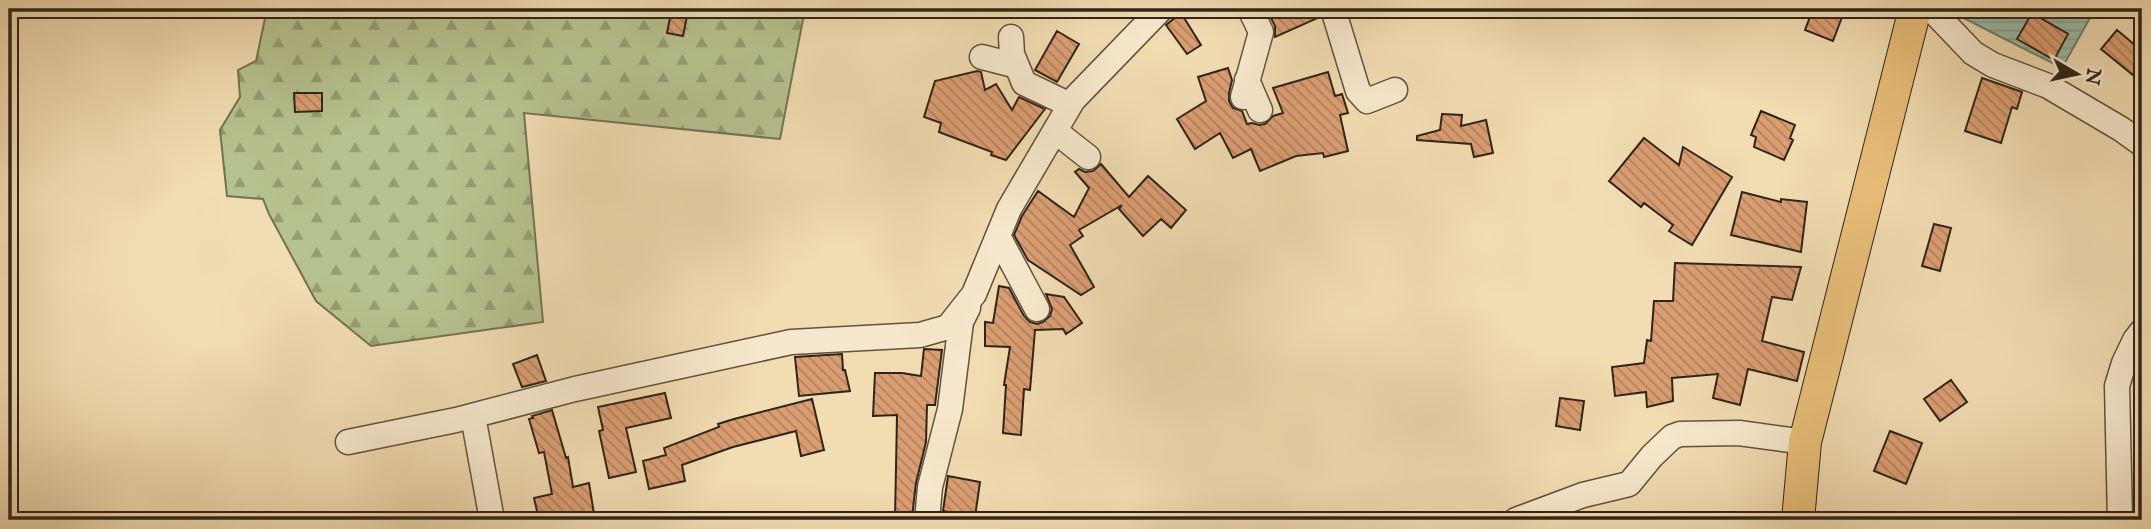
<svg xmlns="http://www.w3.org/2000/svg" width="2151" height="529" viewBox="0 0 2151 529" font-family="'IM FELL English',serif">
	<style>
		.forest { fill: url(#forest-firs); stroke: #737354; stroke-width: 2 }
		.water { fill: url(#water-rules); stroke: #707f70; stroke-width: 2 }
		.building { fill: url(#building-back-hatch); stroke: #302419; stroke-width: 2 }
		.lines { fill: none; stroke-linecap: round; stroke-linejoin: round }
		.minor-casing { stroke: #60523f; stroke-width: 27 }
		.major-casing { stroke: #302419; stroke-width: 34 }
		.minor { stroke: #f7e8cd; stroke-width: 24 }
		.major { stroke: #e9be79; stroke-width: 32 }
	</style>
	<defs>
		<pattern id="forest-firs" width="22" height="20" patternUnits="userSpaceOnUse" patternTransform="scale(1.75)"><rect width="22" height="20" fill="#b6c28f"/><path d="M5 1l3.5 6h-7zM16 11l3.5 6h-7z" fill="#949d74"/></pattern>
		<pattern id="water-rules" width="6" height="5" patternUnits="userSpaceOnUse" patternTransform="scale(1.75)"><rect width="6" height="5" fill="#9bbcaa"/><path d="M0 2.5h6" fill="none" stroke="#86a192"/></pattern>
		<pattern id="building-back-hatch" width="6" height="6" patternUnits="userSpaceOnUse" patternTransform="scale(1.75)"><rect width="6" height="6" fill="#db9e73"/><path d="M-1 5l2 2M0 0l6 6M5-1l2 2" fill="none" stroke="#b2815e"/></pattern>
	</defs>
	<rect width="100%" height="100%" fill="#f2dcb2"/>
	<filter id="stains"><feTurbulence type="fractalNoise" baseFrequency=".00286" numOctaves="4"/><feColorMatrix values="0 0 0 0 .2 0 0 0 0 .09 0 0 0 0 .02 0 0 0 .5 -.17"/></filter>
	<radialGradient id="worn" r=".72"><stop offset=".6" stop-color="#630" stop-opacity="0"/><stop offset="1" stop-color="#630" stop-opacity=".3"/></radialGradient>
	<!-- forest -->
	<path class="forest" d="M267 9H805L780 139 524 113 543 322 371 346 316 301 269 214 263 199 227 196 220 130 240 97 238 70 256 61Z"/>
	<!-- water -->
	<path class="water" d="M1946 9H2095L2062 68Z"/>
	<!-- building -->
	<path class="building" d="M1268 9H1319L1320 17 1275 37V26L1267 10Z
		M1813 9H1845L1833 41 1805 30Z
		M671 13 687 16 683 36 667 33Z
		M1181 13 1201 45 1187 54 1166 25Z
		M2032 13 2068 34 2054 60 2017 39Z
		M2117 30 2142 51V64L2133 75 2101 49Z
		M1057 31 1079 44 1057 82 1035 70Z
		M1228 68 1232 80 1229 93V101L1233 108 1242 111 1247 124 1252 123 1259 125 1265 124 1273 116 1283 113 1273 88 1328 72 1335 96 1342 94 1348 113 1340 115 1348 151 1324 157 1323 153 1296 156 1260 171 1251 149 1233 158 1220 133 1195 149 1177 119 1206 101 1198 77Z
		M977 71 981 72 985 90 996 84 1012 110 1019 97 1045 109 1006 160 991 155 992 152 939 132 941 123 924 117 935 81Z
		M1982 78 2022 92 2017 109 2012 107 2001 143 1965 131Z
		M294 93H322V111L295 112Z
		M1761 111 1795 125 1790 138 1793 140 1784 160 1754 147 1756 137 1751 135Z
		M1442 114 1462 115 1461 126 1486 120 1493 153 1474 157 1471 144 1417 140V136L1440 130Z
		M1644 138 1679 165 1683 147 1732 177 1692 245 1669 231 1673 225 1644 203 1641 207 1609 181Z
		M1101 164 1129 197 1148 176 1186 210 1171 228 1161 219 1143 236 1119 209 1122 205 1079 230 1083 236 1070 245 1094 287 1081 295 1028 260 1014 235 1022 216 1038 191 1074 217 1089 188 1075 172 1079 169 1085 172 1093 171Z
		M1742 192 1781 202V199L1807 202 1801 252 1731 235Z
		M1934 224 1951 228 1940 271 1922 266Z
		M1675 263 1801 267 1792 300 1772 297 1762 341 1804 352 1797 381 1748 369 1740 405 1713 398 1718 374 1672 378 1673 401 1647 407 1646 392 1615 396 1612 367 1644 363 1647 340 1651 341 1654 301H1673Z
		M999 286 1009 288 1024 316 1030 322 1037 324 1043 322 1050 316 1052 309 1046 294 1064 297 1082 323 1066 334 1063 329 1035 330 1030 390 1024 389 1021 435 1003 433 1006 385H1004L1010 347 985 346V322L993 323Z
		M924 349 942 350 935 405H927L926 442 916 483 912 517 895 519 897 415 873 416 875 373H902L921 376Z
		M842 354 843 370H845L850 391 799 396 795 357Z
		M537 355 546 381 522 387 513 364Z
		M1951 380 1967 402 1940 421 1924 399Z
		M665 393 671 418 626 428 636 472 609 478 599 431 603 430 598 407Z
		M1560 398 1584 401 1580 430 1556 426Z
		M812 399 824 450 801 456 796 431 733 447 682 465 685 481 649 489 643 461 666 455 664 448 719 427 718 424 734 419Z
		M552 410 566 458 568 457 573 487 589 483 595 520H539L534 498 552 494 544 452 539 453 529 419 533 418 532 416Z
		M1890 431 1922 443 1906 484 1874 471Z
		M948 476 980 482 975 517 943 511Z"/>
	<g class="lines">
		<defs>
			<path id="minor" d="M1333 9 1358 91 1367 101 1395 90
				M1931 9 1973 53 1993 65 2048 86 2121 129 2142 144
				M1011 37 1012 54 1024 83 1070 105
				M982 57 1017 66
				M1247 80 1260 110
				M1243 97 1261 32 1250 9
				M1055 131 1088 157
				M998 236 1037 309
				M473 416 492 520
				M348 442 456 420 575 389 791 342 920 335 948 327 974 294 1009 209 1073 100 1161 9
				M927 520 930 487 950 409 961 322 968 308
				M1516 520 1583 495 1629 484 1652 456 1672 437 1680 434 1739 433 1805 442
				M2120 520 2117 386 2124 363 2135 340 2142 331"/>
			<path id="major" d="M1798 520 1805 442 1915 9"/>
		</defs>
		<!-- minor casing -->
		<use href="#minor" class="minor-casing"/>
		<!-- major casing -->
		<use href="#major" class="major-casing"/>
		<!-- minor -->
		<use href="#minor" class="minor"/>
		<!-- major -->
		<use href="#major" class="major"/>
	</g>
	<!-- margin -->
	<rect width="2151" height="529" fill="none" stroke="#f2dcb2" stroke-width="35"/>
	<rect x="10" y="10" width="2130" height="508" fill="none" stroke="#302419" stroke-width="3.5"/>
	<rect x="18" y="18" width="2116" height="494" fill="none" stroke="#302419" stroke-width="2"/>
	<!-- north arrow -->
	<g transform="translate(2077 74) rotate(99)" stroke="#f7e8cd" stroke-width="5" paint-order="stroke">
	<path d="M0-5L12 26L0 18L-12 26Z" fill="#302419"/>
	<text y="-10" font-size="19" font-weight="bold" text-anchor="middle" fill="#302419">N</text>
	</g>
	<rect width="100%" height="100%" filter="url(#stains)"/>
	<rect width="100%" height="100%" fill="url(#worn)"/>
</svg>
